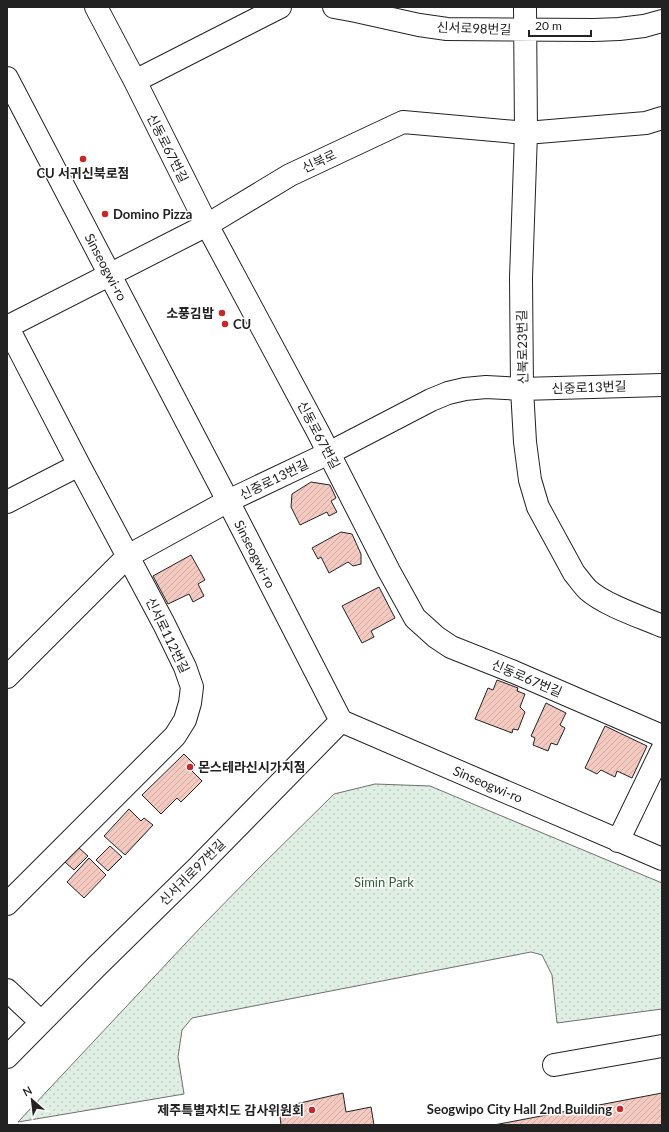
<svg xmlns="http://www.w3.org/2000/svg" width="669" height="1132" viewBox="0 0 669 1132" font-family="Lato,'Noto Sans KR',sans-serif">
	<style>
		.park { fill: url(#park-dots); stroke: #6f6f6f }
		.building { fill: url(#building-hatch); stroke: #222 }
		.lines { fill: none; stroke-linecap: round; stroke-linejoin: round }
		.minor-casing { stroke: #222; stroke-width: 24 }
		.minor { stroke: #fff; stroke-width: 22 }
		.poi-dot { fill: #c62828; stroke: #fff; stroke-width: 1.5 }
		.labels { text-anchor: middle; stroke-width: 3; stroke-linejoin: round; paint-order: stroke }
		.street-label { font-size: 13px; fill: #222; stroke: #fff }
		.poi-label { font-size: 13px; font-weight: bold; fill: #222; stroke: #fff; text-anchor: start }
		.park-label { font-size: 13px; fill: #2f5e38; stroke: #fff }
	</style>
	<defs>
		<pattern id="park-dots" width="8" height="8" patternUnits="userSpaceOnUse"><rect width="8" height="8" fill="#e0efe3"/><path d="M2 2h.1M6 6h.1" fill="none" stroke="#c0cdc2" stroke-width="1.8" stroke-linecap="round"/></pattern>
		<pattern id="building-hatch" width="6" height="6" patternUnits="userSpaceOnUse"><rect width="6" height="6" fill="#f3c9c0"/><path d="M-1 1l2-2M0 6l6-6M5 7l2-2" fill="none" stroke="#d0aca5"/></pattern>
	</defs>
	<rect width="100%" height="100%" fill="#fff"/>
	<!-- park -->
	<path class="park" d="M375 784 430 786 662 883V1009L557 1023 552 975 542 955 531 952 192 1018 182 1030 178 1057 184 1094 18 1122 200 928 258 869 334 794Z"/>
	<!-- building -->
	<path class="building" d="M311 482 330 485 336 498 331 501 337 512 329 516 327 512 300 525 291 507 292 494Z
		M341 532 352 534 361 554V564L353 566 348 562 329 573 321 557 318 559 312 548Z
		M191 555 205 580 198 584 204 596 193 602 189 594 168 604 153 576Z
		M379 587 395 618 371 631 374 637 362 643 342 606Z
		M497 680 518 688 517 691 525 694 520 707 525 712 518 730 513 729 512 733 475 719 488 688 493 690Z
		M546 703 566 713 560 725 565 728 557 745 551 743 548 751 533 745 535 738 531 736Z
		M605 726 647 746 632 778 617 771 615 777 601 770 597 774 585 768Z
		M184 754 195 765 191 770 202 781 181 802 177 798 161 814 142 795Z
		M129 809 141 821 144 818 153 825 125 855 104 836Z
		M110 846 122 857 108 871 96 860Z
		M79 848 88 856 74 870 65 862Z
		M89 858 106 875 84 898 67 882Z
		M343 1093 346 1112 371 1107 374 1125H279H281L279 1108Z
		M662 1093V1125H494Z"/>
	<g class="lines">
		<defs>
			<path id="minor" d="M96 7 135 81 207 225 318 432 389 571 415 618 436 637 451 647 514 672 662 736
				M334 7 356 11 419 25 447 29 594 30 619 29 644 26 662 21
				M525 7 526 133 521 278 522 389 525 442 530 480 538 507 574 573C579 579 583 585 588 590 605 605 641 617 662 626
				M7 78 228 501 341 721 662 859
				M135 81 280 7
				M7 326 79 465 164 624 185 667 192 687 190 703 185 720 175 736 7 904
				M7 327 207 225 290 175 403 122 526 133 646 123 662 118
				M7 502 79 465
				M7 677 128 556 228 501 329 453 431 400 448 393 465 389 486 387 522 389 662 385
				M618 841 662 750
				M7 990 41 1022
				M7 1057 97 966 197 868 341 721
				M554 1065 662 1046"/>
		</defs>
		<!-- minor casing -->
		<use href="#minor" class="minor-casing"/>
		<!-- minor -->
		<use href="#minor" class="minor"/>
	</g>
	<!-- markers -->
	<g class="poi-dot">
		<circle cx="83" cy="159" r="4"/>
		<circle cx="105" cy="214" r="4"/>
		<circle cx="222" cy="313" r="4"/>
		<circle cx="225" cy="324" r="4"/>
		<circle cx="190" cy="767" r="4"/>
		<circle cx="620" cy="1109" r="4"/>
		<circle cx="312" cy="1110" r="4"/>
	</g>
	<g class="labels">
		<!-- street labels -->
		<g class="street-label">
			<text transform="translate(474 28) rotate(2)" y="5">신서로98번길</text>
			<text transform="translate(168 148) rotate(63)" y="5">신동로67번길</text>
			<text transform="translate(319 161) rotate(-25)" y="5">신북로</text>
			<text transform="translate(106 267) rotate(62)" y="5">Sinseogwi-ro</text>
			<text transform="translate(522 347) rotate(-91)" y="5">신북로23번길</text>
			<text transform="translate(589 387) rotate(-2)" y="5">신중로13번길</text>
			<text transform="translate(319 435) rotate(62)" y="5">신동로67번길</text>
			<text transform="translate(274 479) rotate(-26)" y="5">신중로13번길</text>
			<text transform="translate(255 554) rotate(63)" y="5">Sinseogwi-ro</text>
			<text transform="translate(168 635) rotate(64)" y="5">신서로112번길</text>
			<text transform="translate(527 678) rotate(23)" y="5">신동로67번길</text>
			<text transform="translate(488 784) rotate(23)" y="5">Sinseogwi-ro</text>
			<text transform="translate(192 872) rotate(-45)" y="5">신서귀로97번길</text>
		</g>
		<!-- poi labels -->
		<g class="poi-label">
			<text x="83" y="178" text-anchor="middle">CU 서귀신북로점</text>
			<text x="113" y="219">Domino Pizza</text>
			<text x="214" y="318" text-anchor="end">소풍김밥</text>
			<text x="233" y="329">CU</text>
			<text x="198" y="772">몬스테라신시가지점</text>
			<text x="612" y="1114" text-anchor="end">Seogwipo City Hall 2nd Building</text>
			<text x="304" y="1115" text-anchor="end">제주특별자치도 감사위원회</text>
		</g>
		<!-- park labels -->
		<g class="park-label">
			<text x="384" y="887">Simin Park</text>
		</g>
	</g>
	<!-- border -->
	<rect width="669" height="1132" fill="none" stroke="#222222" stroke-width="16"/>
	<!-- north arrow -->
	<g transform="translate(32 1100) rotate(332)" stroke="#ffffff" stroke-width="3" paint-order="stroke">
	<path d="M0-3L7 15L0 10L-7 15Z" fill="#222222"/>
	<text y="-6" font-size="11" font-weight="bold" text-anchor="middle" fill="#222222">N</text>
	</g>
	<!-- scale -->
	<path d="M529 30v6h62v-6" fill="none" stroke="#222222" stroke-width="2"/>
	<text x="535" y="30" font-size="12" fill="#222222" stroke="#ffffff" stroke-width="3" paint-order="stroke">20 m</text>
</svg>
